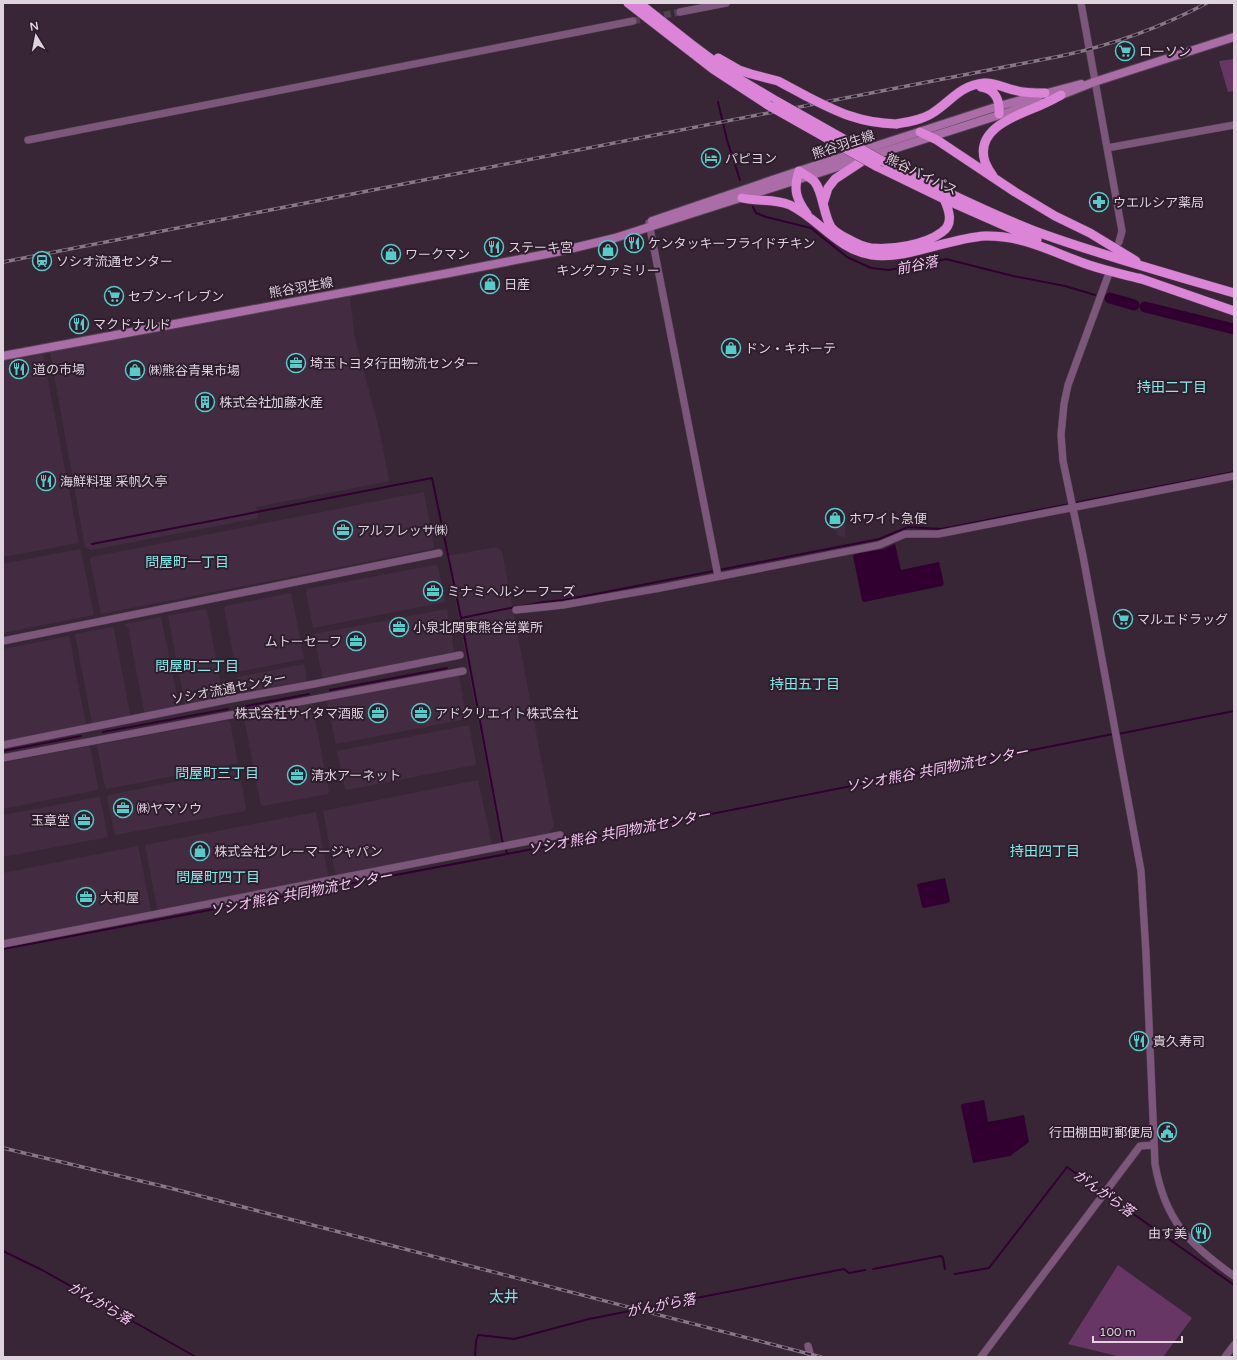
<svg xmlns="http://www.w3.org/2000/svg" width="1237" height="1360" viewBox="0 0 1237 1360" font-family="'Varela Round','Noto Sans JP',sans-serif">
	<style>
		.built { fill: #432c42 }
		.green { fill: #673665 }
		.water { fill: #310031 }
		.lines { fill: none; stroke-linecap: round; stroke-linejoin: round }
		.stream { stroke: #310031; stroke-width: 2 }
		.river { stroke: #310031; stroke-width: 11 }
		.tertiary-tunnel { stroke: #514050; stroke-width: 7; stroke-dasharray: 7 3.5; stroke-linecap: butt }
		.tertiary-casing { stroke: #534252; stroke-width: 8 }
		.secondary-casing { stroke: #534252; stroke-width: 10 }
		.trunk-casing { stroke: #534252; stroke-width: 10 }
		.tertiary { stroke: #7d577b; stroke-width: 7 }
		.secondary { stroke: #aa6da7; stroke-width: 8 }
		.trunk { stroke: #dc84d8; stroke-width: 9 }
		.rail-casing { stroke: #877886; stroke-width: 3.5 }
		.rail { stroke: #2e1d2d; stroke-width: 2; stroke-dasharray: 6; stroke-linecap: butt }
		.trunk-bridge-casing { stroke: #534252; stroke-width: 10; stroke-linecap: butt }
		.trunk-bridge { stroke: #dc84d8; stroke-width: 9 }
		.labels { text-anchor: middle; stroke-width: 4; stroke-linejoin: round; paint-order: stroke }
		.poi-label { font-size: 13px; fill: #dfd3de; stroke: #2e1d2d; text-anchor: start }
		.street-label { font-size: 13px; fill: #dfd3de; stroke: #2e1d2d }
		.water-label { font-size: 14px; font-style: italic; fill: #f7c7f4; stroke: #2e1d2d }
		.neighbourhood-label { font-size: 14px; fill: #80ebe8; stroke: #2e1d2d }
		.quarter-label { font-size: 15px; fill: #80ebe8; stroke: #2e1d2d }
	</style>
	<rect width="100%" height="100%" fill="#382637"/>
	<!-- built -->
	<path class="built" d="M349 297 350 298 355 338 380 433 389 481 256 507 258 518 91 550 85 547 50 352Z
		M43 354 79 543 3 557V362Z
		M424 492 434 547 432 549 101 614 90 560 92 557Z
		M843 510 846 537 838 536 837 531H834L830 512Z
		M496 547 500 549 502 552 554 827 549 833 501 843 447 556Z
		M79 549 81 551 94 615 3 633V564Z
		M435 565 438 566 445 602 313 628 306 592 307 589Z
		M291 593 304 659 237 672 224 609 225 606Z
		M205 609 207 611 223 696 222 698 185 705 168 616Z
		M447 609 454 650 452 653 324 678 322 676 314 634Z
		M161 617 179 706 147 713 144 711 128 627H126V624Z
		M112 627 114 629 130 714V716L92 723 75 634Z
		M69 636 86 725 3 741V649Z
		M304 664 307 678 305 681 243 693 240 691 237 677Z
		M457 675 459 676 467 719 336 744 327 702 329 700Z
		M312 704 329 792 328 794 263 806 261 805 244 718Z
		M227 720 230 722 238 763 107 789 105 787 97 745Z
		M469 725 476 763 475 765 347 790 345 789 337 751Z
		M90 746 98 788 97 790 3 809V763Z
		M239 769 246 808 245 811 115 835 107 797 109 795Z
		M478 780 492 845 338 875 335 873 323 811Z
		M98 797 100 798 108 837 3 857V815Z
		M316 812 328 875 327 878 159 910 157 908 145 845Z
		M138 846 151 910 149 912 3 941V873Z"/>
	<!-- green -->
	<path class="green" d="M1234 59V91L1228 92 1219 61Z
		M1118 1265 1192 1318 1163 1357H1121L1068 1344Z"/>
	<!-- water -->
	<path class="water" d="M895 544 901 570 939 562 944 584 942 586 864 602 862 600 853 556 855 554 884 549Z
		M945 878 950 901 948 903 924 908 922 907 917 884Z
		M984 1100 988 1122 1024 1115 1029 1142 1010 1156 973 1163 961 1106 962 1104Z"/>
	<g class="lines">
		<!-- stream -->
		<path class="stream" d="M718 102 727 140 740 180
			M753 207 756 213 766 217 811 228 847 257 871 268 889 270 946 259 1013 276 1065 286 1095 295
			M1074 503 1234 472
			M92 544 432 478 460 613 502 840 507 853
			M523 606 543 602 564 600 879 539 908 527 941 529 1070 504
			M461 618 515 607
			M330 690 447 668
			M246 706 309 694
			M103 732 228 709
			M1118 734 1234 711
			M3 751 81 736
			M3 949 565 843 1113 734
			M3 1251 42 1270 196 1357
			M873 1269 941 1256 943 1258 945 1269
			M955 1274 989 1268 1067 1167 1234 1285
			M475 1357 476 1341 478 1335 514 1339 589 1319 844 1269 849 1273 865 1270"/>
		<!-- river -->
		<path class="river" d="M1110 298 1134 305
			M1145 307 1234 329"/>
		<!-- tertiary-tunnel -->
		<path class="tertiary-tunnel" d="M633 21 680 12"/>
		<defs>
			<path id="tertiary" d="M1081 3 1122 231 1119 242
				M680 12 726 3
				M28 140 633 21
				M1107 148 1234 125
				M649 223 718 576
				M1108 276 1068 385 1064 404 1061 435 1063 461 1083 556 1141 871 1146 954 1155 1164C1165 1221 1189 1244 1234 1276
				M516 610 563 605 660 588 879 545 905 534H938L1234 476
				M3 641 439 553
				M3 745 231 699 314 684 460 655
				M3 758 463 671
				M3 944 560 835
				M808 1346 811 1357
				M981 1357 1140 1146 1154 1145
				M1225 1357 1234 1345"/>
			<path id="secondary" d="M1056 97 1094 82 1234 37
				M652 221 799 171 999 106 1081 84
				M3 356 449 273 557 252 615 238 1040 102"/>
			<path id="trunk" d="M628 3 713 69 768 105
				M639 3 691 44 734 76 778 102
				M718 58 739 70 751 74 778 81 806 96
				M981 87C996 89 1000 101 999 114
				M896 124C908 122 921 120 931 114 951 102 958 86 984 83 994 82 1004 88 1014 90 1024 93 1035 93 1045 93
				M920 132 937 140 1015 192 1055 216 1090 233 1136 261
				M886 163C937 187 987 213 1040 233 1104 256 1169 274 1234 293
				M876 166 944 199 1037 240
				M993 176C990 172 987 167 985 162 974 128 1018 115 1041 105 1048 102 1054 99 1061 95
				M742 198C758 202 774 198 790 205 819 219 838 250 872 255 906 260 949 238 985 236 1024 235 1054 253 1089 265 1107 271 1126 275 1145 280
				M823 204 828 188 835 179 870 156
				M807 214C796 199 793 189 799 171 804 174 809 177 814 181 823 191 823 214 831 227 835 232 842 236 848 239 855 243 863 247 871 248 892 250 925 245 942 232 954 224 949 210 944 199
				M1139 278 1234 311"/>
		</defs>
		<!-- tertiary casing -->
		<use href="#tertiary" class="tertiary-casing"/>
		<!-- secondary casing -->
		<use href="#secondary" class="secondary-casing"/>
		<!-- trunk casing -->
		<use href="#trunk" class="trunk-casing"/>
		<!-- tertiary -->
		<use href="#tertiary" class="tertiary"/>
		<!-- secondary -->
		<use href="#secondary" class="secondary"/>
		<!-- trunk -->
		<use href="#trunk" class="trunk"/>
		<defs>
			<path id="rail" d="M3 262 1061 56C1112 45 1160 28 1207 3
				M3 1148 166 1187 821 1357"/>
		</defs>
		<!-- rail casing -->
		<use href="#rail" class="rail-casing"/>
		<!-- rail -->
		<use href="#rail" class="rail"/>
		<defs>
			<path id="trunk-bridge" d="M806 96C837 112 860 123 896 124
				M778 102 886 163
				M768 105 876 166"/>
		</defs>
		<!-- trunk-bridge casing -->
		<use href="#trunk-bridge" class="trunk-bridge-casing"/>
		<!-- trunk-bridge -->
		<use href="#trunk-bridge" class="trunk-bridge"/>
	</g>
	<!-- icons -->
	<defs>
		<symbol id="supermarket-ring" viewBox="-11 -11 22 22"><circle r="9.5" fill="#2e1d2d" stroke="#53cdca" stroke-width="1.5"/><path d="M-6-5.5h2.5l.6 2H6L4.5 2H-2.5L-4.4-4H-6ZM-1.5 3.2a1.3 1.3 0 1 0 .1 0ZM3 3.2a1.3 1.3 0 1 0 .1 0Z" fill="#53cdca"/></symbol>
		<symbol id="hotel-ring" viewBox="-11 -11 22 22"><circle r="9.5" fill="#2e1d2d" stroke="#53cdca" stroke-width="1.5"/><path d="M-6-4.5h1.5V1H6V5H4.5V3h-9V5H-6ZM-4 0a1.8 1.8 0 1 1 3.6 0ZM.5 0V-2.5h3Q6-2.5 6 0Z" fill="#53cdca"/></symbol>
		<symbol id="pharmacy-ring" viewBox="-11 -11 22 22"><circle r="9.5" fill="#2e1d2d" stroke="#53cdca" stroke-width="1.5"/><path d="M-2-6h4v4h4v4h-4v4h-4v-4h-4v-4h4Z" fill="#53cdca"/></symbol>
		<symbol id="restaurant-ring" viewBox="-11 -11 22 22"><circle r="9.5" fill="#2e1d2d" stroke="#53cdca" stroke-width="1.5"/><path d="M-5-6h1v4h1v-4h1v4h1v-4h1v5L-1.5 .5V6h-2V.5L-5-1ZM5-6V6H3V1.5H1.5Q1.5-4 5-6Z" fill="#53cdca"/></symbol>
		<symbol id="shop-ring" viewBox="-11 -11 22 22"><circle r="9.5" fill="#2e1d2d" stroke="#53cdca" stroke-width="1.5"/><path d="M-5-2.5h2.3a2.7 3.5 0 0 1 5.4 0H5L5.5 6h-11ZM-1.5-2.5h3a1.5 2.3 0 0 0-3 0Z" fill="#53cdca"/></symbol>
		<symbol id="station-ring" viewBox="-11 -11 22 22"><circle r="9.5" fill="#2e1d2d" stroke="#53cdca" stroke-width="1.5"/><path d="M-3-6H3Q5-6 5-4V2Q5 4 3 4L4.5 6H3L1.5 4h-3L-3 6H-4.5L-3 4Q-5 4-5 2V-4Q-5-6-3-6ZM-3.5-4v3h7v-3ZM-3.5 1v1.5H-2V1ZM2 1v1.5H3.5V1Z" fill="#53cdca"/></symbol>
		<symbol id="office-ring" viewBox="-11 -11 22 22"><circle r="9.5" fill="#2e1d2d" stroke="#53cdca" stroke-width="1.5"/><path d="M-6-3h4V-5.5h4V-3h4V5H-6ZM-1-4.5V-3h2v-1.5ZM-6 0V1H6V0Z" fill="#53cdca"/></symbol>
		<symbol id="building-ring" viewBox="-11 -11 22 22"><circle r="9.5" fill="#2e1d2d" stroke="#53cdca" stroke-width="1.5"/><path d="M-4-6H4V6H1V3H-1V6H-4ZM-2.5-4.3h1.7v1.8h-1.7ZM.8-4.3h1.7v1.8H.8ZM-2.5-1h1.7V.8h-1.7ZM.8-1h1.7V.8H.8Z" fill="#53cdca"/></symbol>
		<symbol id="civic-ring" viewBox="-11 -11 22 22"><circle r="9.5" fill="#2e1d2d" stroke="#53cdca" stroke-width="1.5"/><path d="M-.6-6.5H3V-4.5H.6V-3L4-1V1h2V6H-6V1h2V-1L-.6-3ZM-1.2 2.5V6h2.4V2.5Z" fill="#53cdca"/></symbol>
	</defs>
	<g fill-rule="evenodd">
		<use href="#supermarket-ring" x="1114" y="40" width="22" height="22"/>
		<use href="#hotel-ring" x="700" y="147" width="22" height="22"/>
		<use href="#pharmacy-ring" x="1088" y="191" width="22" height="22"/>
		<use href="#restaurant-ring" x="623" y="232" width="22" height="22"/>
		<use href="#restaurant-ring" x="483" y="236" width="22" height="22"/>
		<use href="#shop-ring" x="597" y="239" width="22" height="22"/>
		<use href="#shop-ring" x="380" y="243" width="22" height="22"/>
		<use href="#station-ring" x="31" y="250" width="22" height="22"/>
		<use href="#shop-ring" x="479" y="273" width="22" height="22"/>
		<use href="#supermarket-ring" x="103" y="285" width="22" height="22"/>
		<use href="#restaurant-ring" x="68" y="313" width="22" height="22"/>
		<use href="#shop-ring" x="720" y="337" width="22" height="22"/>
		<use href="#office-ring" x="285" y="352" width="22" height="22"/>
		<use href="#restaurant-ring" x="8" y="358" width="22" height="22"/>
		<use href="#shop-ring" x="124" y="359" width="22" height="22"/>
		<use href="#building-ring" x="194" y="391" width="22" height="22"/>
		<use href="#restaurant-ring" x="35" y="470" width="22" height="22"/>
		<use href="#shop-ring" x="824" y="507" width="22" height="22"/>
		<use href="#office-ring" x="332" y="519" width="22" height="22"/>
		<use href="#office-ring" x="422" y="580" width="22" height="22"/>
		<use href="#supermarket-ring" x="1112" y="608" width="22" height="22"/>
		<use href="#office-ring" x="388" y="616" width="22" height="22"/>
		<use href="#office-ring" x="345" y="630" width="22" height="22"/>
		<use href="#office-ring" x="367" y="702" width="22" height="22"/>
		<use href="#office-ring" x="410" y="702" width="22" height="22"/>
		<use href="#office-ring" x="286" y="764" width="22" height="22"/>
		<use href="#office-ring" x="112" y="797" width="22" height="22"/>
		<use href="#office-ring" x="73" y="809" width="22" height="22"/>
		<use href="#shop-ring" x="189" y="840" width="22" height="22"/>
		<use href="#office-ring" x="75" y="886" width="22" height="22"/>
		<use href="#restaurant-ring" x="1128" y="1030" width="22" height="22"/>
		<use href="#civic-ring" x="1156" y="1121" width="22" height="22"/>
		<use href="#restaurant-ring" x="1190" y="1222" width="22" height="22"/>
	</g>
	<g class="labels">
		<!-- poi labels -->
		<g class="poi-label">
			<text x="1139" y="56">ローソン</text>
			<text x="725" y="163">パピヨン</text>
			<text x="1113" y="207">ウエルシア薬局</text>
			<text x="648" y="248">ケンタッキーフライドチキン</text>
			<text x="508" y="252">ステーキ宮</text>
			<text x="405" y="259">ワークマン</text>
			<text x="56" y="266">ソシオ流通センター</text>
			<text x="608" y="275" text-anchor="middle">キングファミリー</text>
			<text x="504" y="289">日産</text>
			<text x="128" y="301">セブン-イレブン</text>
			<text x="93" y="329">マクドナルド</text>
			<text x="745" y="353">ドン・キホーテ</text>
			<text x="310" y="368">埼玉トヨタ行田物流センター</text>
			<text x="33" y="374">道の市場</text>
			<text x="149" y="375">㈱熊谷青果市場</text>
			<text x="219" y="407">株式会社加藤水産</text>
			<text x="60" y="486">海鮮料理 采帆久亭</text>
			<text x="849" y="523">ホワイト急便</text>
			<text x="357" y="535">アルフレッサ㈱</text>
			<text x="447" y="596">ミナミヘルシーフーズ</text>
			<text x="1137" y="624">マルエドラッグ</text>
			<text x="413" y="632">小泉北関東熊谷営業所</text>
			<text x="342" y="646" text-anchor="end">ムトーセーフ</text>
			<text x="364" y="718" text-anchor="end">株式会社サイタマ酒販</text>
			<text x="435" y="718">アドクリエイト株式会社</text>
			<text x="311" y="780">清水アーネット</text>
			<text x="137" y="813">㈱ヤマソウ</text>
			<text x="70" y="825" text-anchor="end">玉章堂</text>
			<text x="214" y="856">株式会社クレーマージャパン</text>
			<text x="100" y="902">大和屋</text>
			<text x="1153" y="1046">貴久寿司</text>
			<text x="1153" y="1137" text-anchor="end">行田棚田町郵便局</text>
			<text x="1187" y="1238" text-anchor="end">由す美</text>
		</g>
		<!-- street labels -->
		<g class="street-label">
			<text transform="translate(843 144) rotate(-18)" y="5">熊谷羽生線</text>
			<text transform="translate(922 174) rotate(26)" y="5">熊谷バイパス</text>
			<text transform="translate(301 287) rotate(-10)" y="5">熊谷羽生線</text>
			<text transform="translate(229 688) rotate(-11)" y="5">ソシオ流通センター</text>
		</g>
		<!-- water labels -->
		<g class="water-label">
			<text transform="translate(917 265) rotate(-11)" y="5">前谷落</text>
			<text transform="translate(937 769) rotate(-11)" y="5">ソシオ熊谷 共同物流センター</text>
			<text transform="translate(619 832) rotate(-11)" y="5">ソシオ熊谷 共同物流センター</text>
			<text transform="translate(301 893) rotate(-11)" y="5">ソシオ熊谷 共同物流センター</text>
			<text transform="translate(1104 1193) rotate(35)" y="5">がんがら落</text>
			<text transform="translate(100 1303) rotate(30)" y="5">がんがら落</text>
			<text transform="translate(661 1305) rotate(-11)" y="5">がんがら落</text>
		</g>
		<!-- neighbourhood labels -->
		<g class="neighbourhood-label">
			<text x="1172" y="392">持田二丁目</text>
			<text x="187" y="567">問屋町一丁目</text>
			<text x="197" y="671">問屋町二丁目</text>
			<text x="805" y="689">持田五丁目</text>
			<text x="217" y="778">問屋町三丁目</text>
			<text x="1045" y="856">持田四丁目</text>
			<text x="218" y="882">問屋町四丁目</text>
		</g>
		<!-- quarter labels -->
		<g class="quarter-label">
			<text x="504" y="1302">太井</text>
		</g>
	</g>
	<!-- border -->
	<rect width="1237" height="1360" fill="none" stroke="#dfd3de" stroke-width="8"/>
	<!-- north arrow -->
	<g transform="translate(36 36) rotate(350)" stroke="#2e1d2d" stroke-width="3" paint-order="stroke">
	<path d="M0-3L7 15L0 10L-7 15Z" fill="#dfd3de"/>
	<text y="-6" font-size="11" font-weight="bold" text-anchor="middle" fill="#dfd3de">N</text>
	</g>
	<!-- scale -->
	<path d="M1093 1336v6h89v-6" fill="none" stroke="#dfd3de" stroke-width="2"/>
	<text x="1099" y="1336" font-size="12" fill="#dfd3de" stroke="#2e1d2d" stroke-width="3" paint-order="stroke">100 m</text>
</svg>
